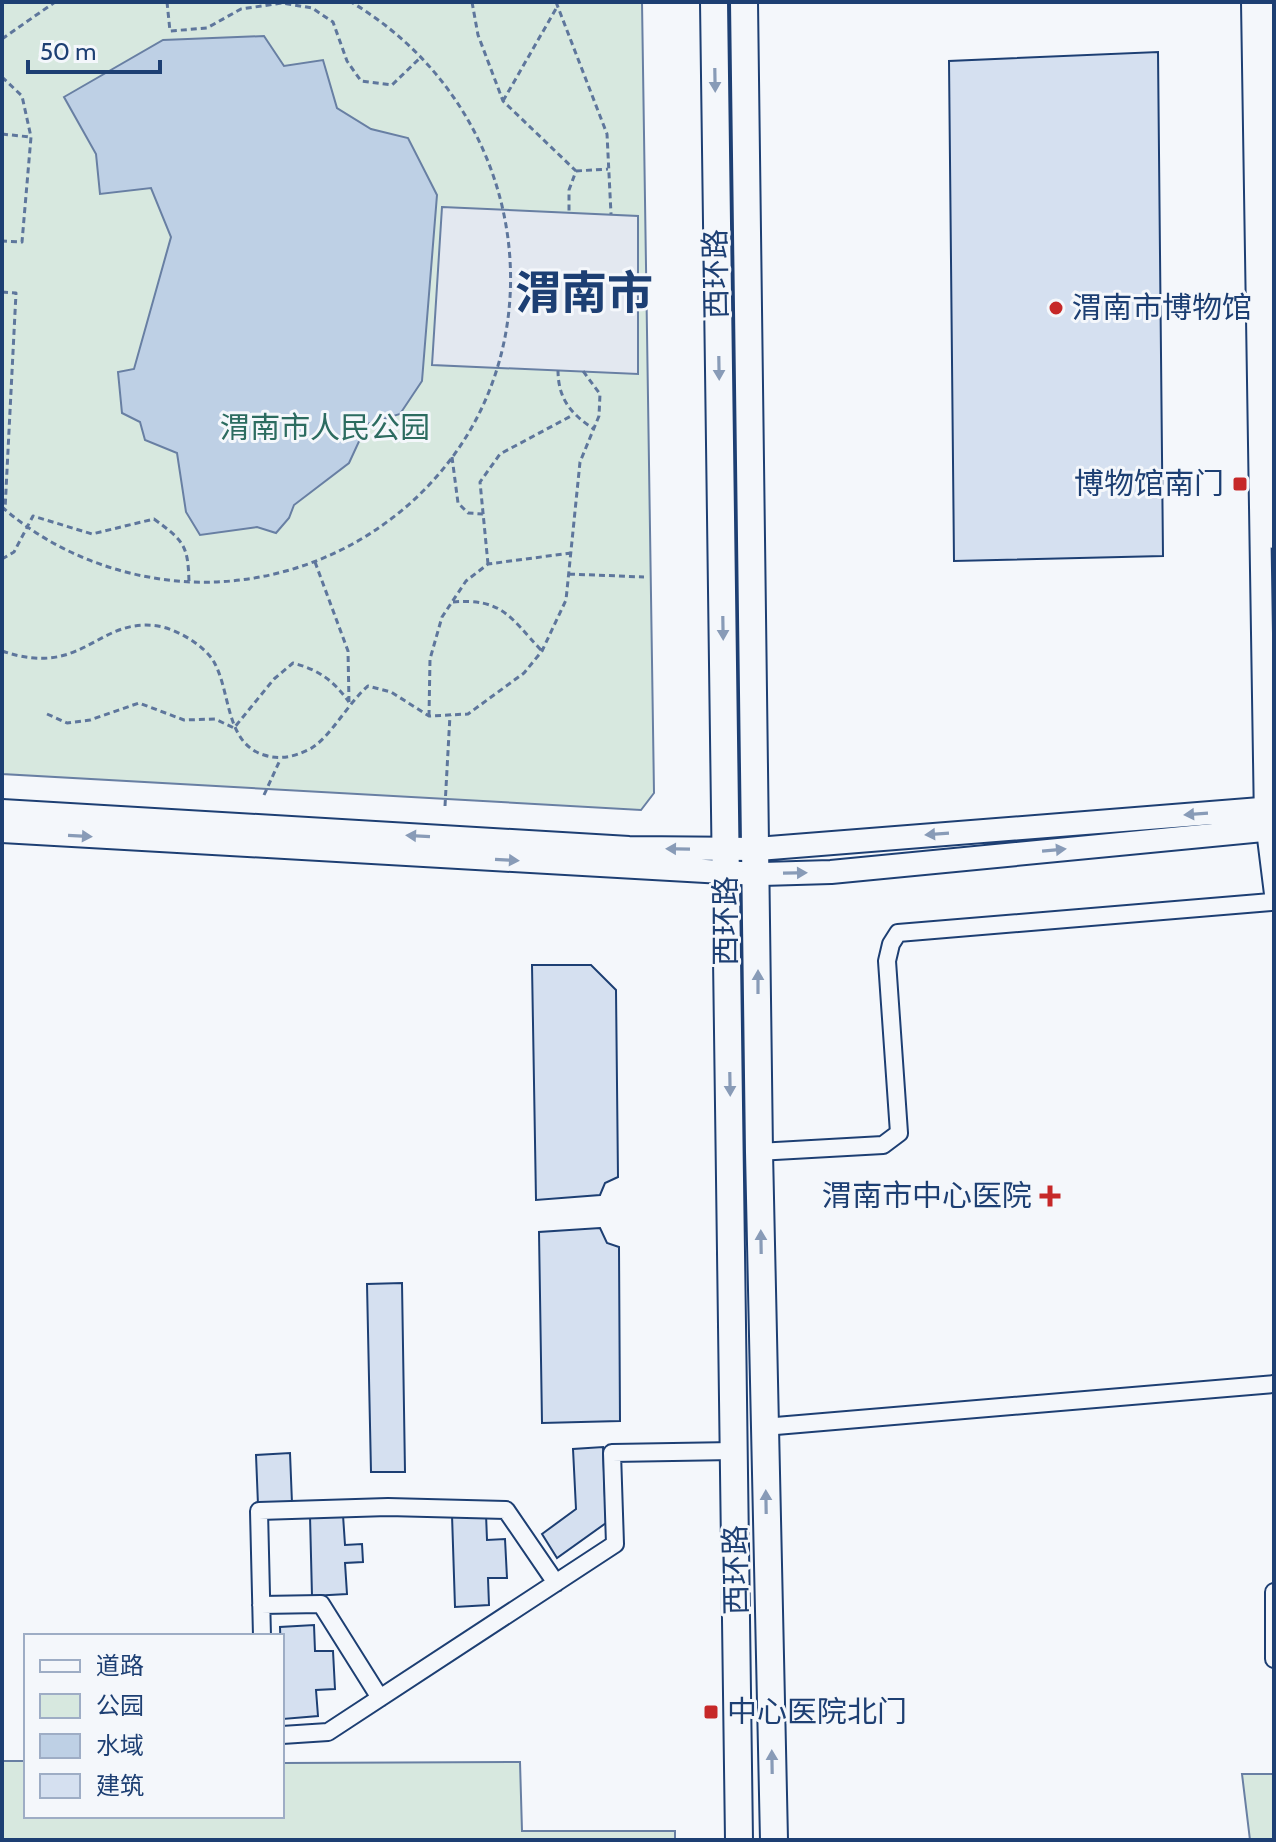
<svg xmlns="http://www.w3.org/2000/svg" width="1276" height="1842" viewBox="0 0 1276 1842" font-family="Cabin,'Noto Sans SC',sans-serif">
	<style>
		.green { fill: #d7e8df; stroke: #687fa3; stroke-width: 2 }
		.parking { fill: #e3e8f0; stroke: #687fa3; stroke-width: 2 }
		.water { fill: #bed0e5; stroke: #687fa3; stroke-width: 2 }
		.building { fill: #d5e0f0; stroke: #1d3f73; stroke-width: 2 }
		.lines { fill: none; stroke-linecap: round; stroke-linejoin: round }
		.minor-casing { stroke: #1d3f73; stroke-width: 20 }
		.tertiary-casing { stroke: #1d3f73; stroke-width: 24 }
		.secondary-casing { stroke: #1d3f73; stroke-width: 26 }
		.primary-casing { stroke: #1d3f73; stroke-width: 30 }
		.path { stroke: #5e769c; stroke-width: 3; stroke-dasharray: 6 4; stroke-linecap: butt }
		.minor { stroke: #f4f7fb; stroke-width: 16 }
		.tertiary { stroke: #f4f7fb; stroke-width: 20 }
		.secondary { stroke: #f4f7fb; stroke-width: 22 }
		.primary { stroke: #f4f7fb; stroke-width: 26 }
		.oneway { fill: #889bb7 }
		.poi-dot { fill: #c62828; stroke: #f4f7fb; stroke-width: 3 }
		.labels { text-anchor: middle; stroke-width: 6; stroke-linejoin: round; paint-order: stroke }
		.street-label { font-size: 30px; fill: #1d3f73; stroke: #f4f7fb }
		.poi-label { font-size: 30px; fill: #1d3f73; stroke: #f4f7fb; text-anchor: start }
		.park-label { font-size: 30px; fill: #2c6c60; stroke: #f4f7fb }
		.town-label { font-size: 46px; font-weight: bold; fill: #1d3f73; stroke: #f4f7fb }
	</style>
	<rect width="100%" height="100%" fill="#f4f7fb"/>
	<!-- green -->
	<path class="green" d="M2 2H642L654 793 641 810 2 774Z
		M2 1761H26V1816H282V1763L520 1762 522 1831H675V1840H2Z
		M1242 1774H1274V1840H1250Z"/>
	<!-- parking -->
	<path class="parking" d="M442 207 638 216V374L432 365Z"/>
	<!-- water -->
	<path class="water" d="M264 36 284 66 323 60 337 108 371 129 408 138 437 195 422 381 400 414 367 424 349 463 294 505 289 518 276 533 257 527 200 535 186 512 177 453 145 440 140 422 122 413 118 372 134 369 171 237 151 188 100 194 96 154 64 97 163 40Z"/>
	<!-- building -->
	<path class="building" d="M1158 52 1163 556 954 561 949 61Z
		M532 965H591L616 990 618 1177 605 1183 600 1195 536 1200Z
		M600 1228 607 1243 619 1247 620 1421 542 1423 539 1232Z
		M402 1283 405 1472H371L367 1284Z
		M603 1447 606 1523 557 1558 542 1534 576 1509 573 1449Z
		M290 1453 292 1503 258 1505 256 1455Z
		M486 1514 487 1540 505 1539 507 1578H488L489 1605 455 1607 452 1515Z
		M343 1515 345 1545 362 1544 363 1562 345 1563 347 1594 312 1596 310 1516Z
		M314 1625 315 1651H333L335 1689 316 1690 318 1716 283 1719 280 1627Z"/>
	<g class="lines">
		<defs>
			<path id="minor" d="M1265 830 1274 902
				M759 1152 883 1145 899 1133 887 961 891 944 898 933 1271 902
				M764 1427 1274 1384
				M1274 1592V1659
				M261 1605 321 1604 380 1698
				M262 1636 259 1511 388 1507 506 1510 556 1583
				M282 1735 328 1732 615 1544 612 1453 734 1451"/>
			<path id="tertiary" d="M1252 2 1265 822
				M1267 2 1274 538"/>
			<path id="secondary" d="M2 811 629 848 757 849 1274 808
				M2 831 758 874 831 872 1274 829"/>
			<path id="primary" d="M714 2 739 1840
				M744 2 759 1152 774 1840"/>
		</defs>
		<!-- minor casing -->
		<use href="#minor" class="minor-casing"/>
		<!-- tertiary casing -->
		<use href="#tertiary" class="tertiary-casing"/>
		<!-- secondary casing -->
		<use href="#secondary" class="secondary-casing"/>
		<!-- primary casing -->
		<use href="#primary" class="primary-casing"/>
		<!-- path -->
		<path class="path" d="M167 2 170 31 207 28 241 9 282 3 312 8 333 22 347 61 361 81 392 85 421 57
			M472 2 478 35 503 101 576 171 569 190V212
			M556 2 607 134 611 214
			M2 39 55 2
			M2 77 22 96 31 137 22 242 2 241
			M503 101 557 7
			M2 134 30 137
			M576 171 608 169
			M2 292 16 293 5 510
			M558 370C558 399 571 414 594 429
			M452 457 458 503 468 513 483 514
			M2 507C51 550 113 575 177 581 242 587 308 571 363 538 570 412 553 122 351 2
			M2 559 14 552 33 516 92 534 154 519C184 541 188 545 189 582
			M315 562 348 651 349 702
			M488 564 480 482 500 454 573 415
			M569 574 644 577
			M453 602C502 598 510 617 541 650
			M2 651C84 679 96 617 158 626 177 629 205 646 214 662 231 692 225 743 264 755 280 760 294 757 310 749 330 738 348 703 368 686L391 692 429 716 468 714 524 673 542 651 566 600 580 462 599 416 600 394 583 371
			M47 714 67 723 90 720 139 703 184 720 215 719 234 728 274 679 293 663C319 670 333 680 349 702
			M429 716 430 659 442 617 466 581 488 564 571 553
			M264 795 280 760
			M445 806 450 715"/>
		<!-- minor -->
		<use href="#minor" class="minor"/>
		<!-- tertiary -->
		<use href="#tertiary" class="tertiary"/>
		<!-- secondary -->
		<use href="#secondary" class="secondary"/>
		<!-- primary -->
		<use href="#primary" class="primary"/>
	</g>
	<!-- one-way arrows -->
	<defs><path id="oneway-solid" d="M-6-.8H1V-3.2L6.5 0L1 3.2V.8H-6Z" transform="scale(2)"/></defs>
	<g class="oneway">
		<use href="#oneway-solid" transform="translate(715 80) rotate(89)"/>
		<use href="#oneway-solid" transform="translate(719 368) rotate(89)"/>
		<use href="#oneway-solid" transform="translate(723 628) rotate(89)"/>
		<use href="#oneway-solid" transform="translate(1196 814) rotate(176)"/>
		<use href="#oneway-solid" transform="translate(937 834) rotate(176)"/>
		<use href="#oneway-solid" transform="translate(80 836) rotate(3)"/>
		<use href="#oneway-solid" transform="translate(418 836) rotate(-177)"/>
		<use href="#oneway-solid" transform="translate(678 849) rotate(-179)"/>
		<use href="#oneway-solid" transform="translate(1054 850) rotate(-5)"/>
		<use href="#oneway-solid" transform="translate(507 860) rotate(3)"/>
		<use href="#oneway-solid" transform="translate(795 873) rotate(-1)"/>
		<use href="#oneway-solid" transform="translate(758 982) rotate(-90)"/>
		<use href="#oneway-solid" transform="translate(730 1084) rotate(89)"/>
		<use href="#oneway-solid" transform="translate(761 1242) rotate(-91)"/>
		<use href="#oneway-solid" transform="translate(766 1502) rotate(-91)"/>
		<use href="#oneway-solid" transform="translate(772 1762) rotate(-91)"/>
	</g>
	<!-- markers -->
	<g class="poi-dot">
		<circle cx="1056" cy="308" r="8"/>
		<rect x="1232" y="476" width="16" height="16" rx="4"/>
		<path d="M1046 1184h8v8h8v8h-8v8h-8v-8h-8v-8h8z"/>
		<rect x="703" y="1704" width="16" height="16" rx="4"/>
	</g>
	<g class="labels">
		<!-- street labels -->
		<g class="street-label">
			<text transform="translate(716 274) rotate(-91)" y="10">西环路</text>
			<text transform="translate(726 921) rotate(-90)" y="10">西环路</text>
			<text transform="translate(736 1570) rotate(-91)" y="10">西环路</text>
		</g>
		<!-- poi labels -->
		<g class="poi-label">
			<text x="1072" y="318">渭南市博物馆</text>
			<text x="1224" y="494" text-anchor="end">博物馆南门</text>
			<text x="1032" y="1206" text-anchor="end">渭南市中心医院</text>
			<text x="727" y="1722">中心医院北门</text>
		</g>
		<!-- park labels -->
		<g class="park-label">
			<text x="325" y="438">渭南市人民公园</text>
		</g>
		<!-- town labels -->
		<g class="town-label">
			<text x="584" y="309">渭南市</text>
		</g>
	</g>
	<!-- border -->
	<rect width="1276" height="1842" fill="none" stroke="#1d3f73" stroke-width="8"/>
	<!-- legend -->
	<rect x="24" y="1634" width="260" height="184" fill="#f4f7fb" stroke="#9eadc5" stroke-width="2"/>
	<rect x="40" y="1660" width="40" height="12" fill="#f4f7fb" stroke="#9eadc5" stroke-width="2"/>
	<text x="96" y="1674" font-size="24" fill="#1d3f73">道路</text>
	<rect x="40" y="1694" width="40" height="24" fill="#d7e8df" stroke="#9eadc5" stroke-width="2"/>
	<text x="96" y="1714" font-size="24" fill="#1d3f73">公园</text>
	<rect x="40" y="1734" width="40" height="24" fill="#bed0e5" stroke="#9eadc5" stroke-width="2"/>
	<text x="96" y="1754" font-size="24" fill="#1d3f73">水域</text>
	<rect x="40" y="1774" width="40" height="24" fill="#d5e0f0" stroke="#9eadc5" stroke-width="2"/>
	<text x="96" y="1794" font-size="24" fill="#1d3f73">建筑</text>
	<!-- scale -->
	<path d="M28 60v12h132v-12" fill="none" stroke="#1d3f73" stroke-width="4"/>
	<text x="40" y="60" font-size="24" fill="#1d3f73" stroke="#f4f7fb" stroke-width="6" paint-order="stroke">50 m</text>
</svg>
